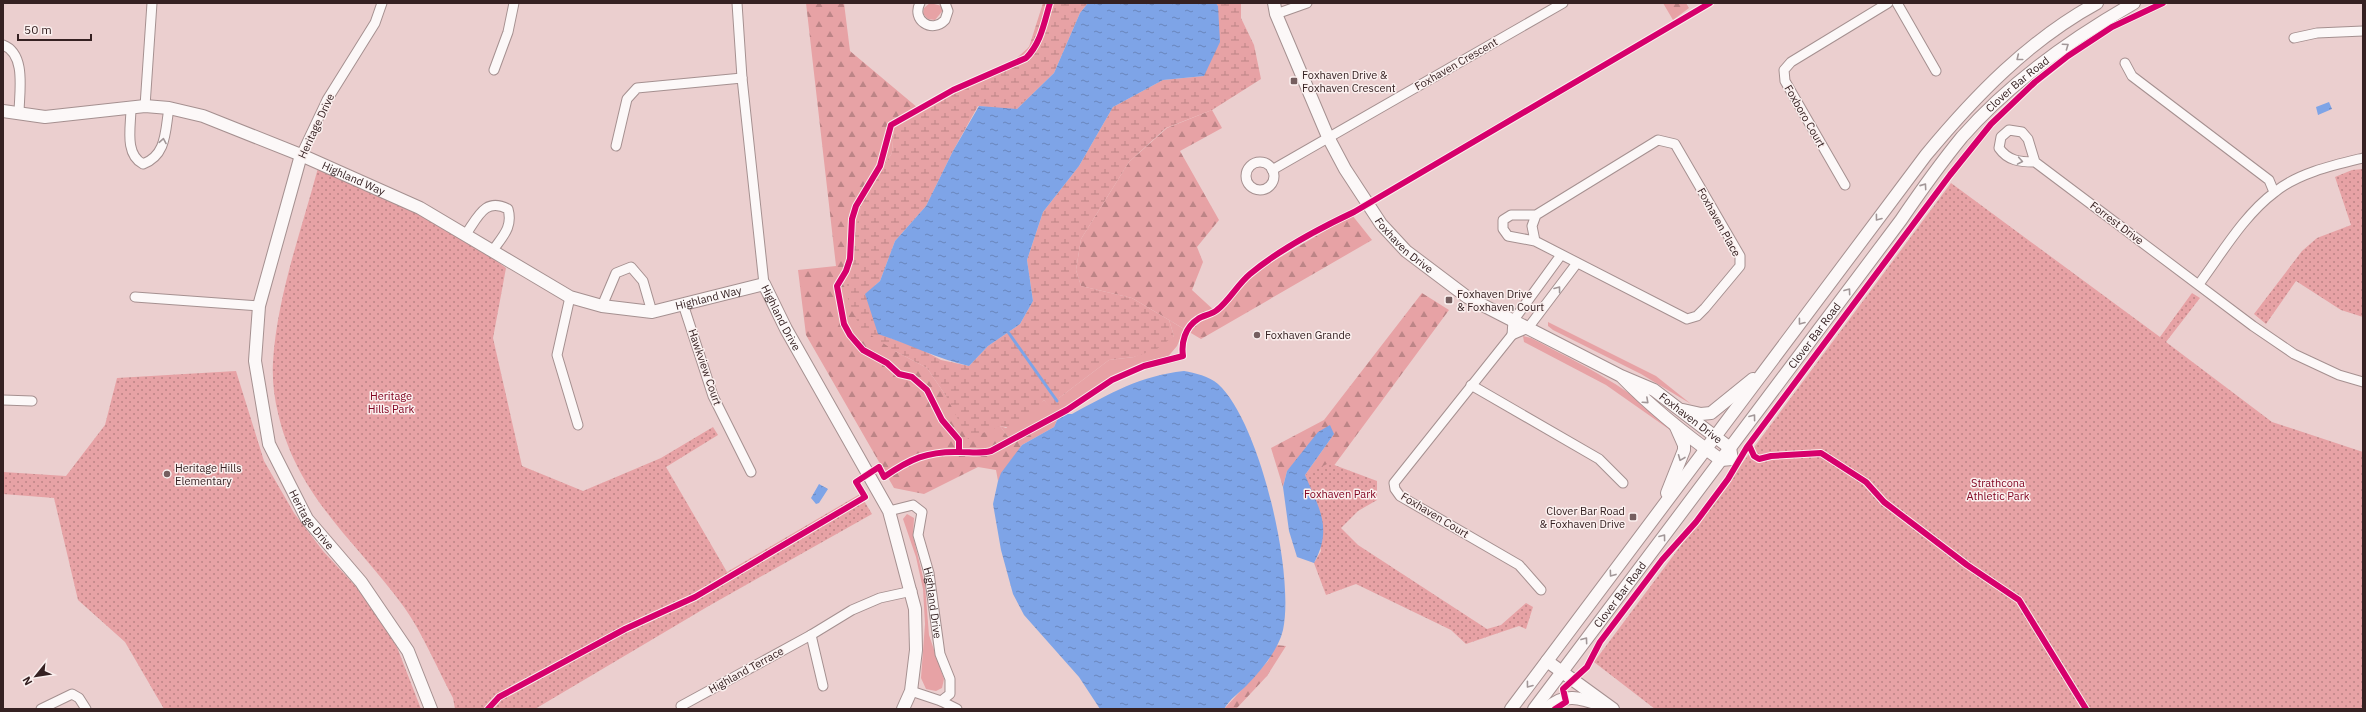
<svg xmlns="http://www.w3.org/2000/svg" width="2366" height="712" viewBox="0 0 2366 712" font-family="'IBM Plex Sans',sans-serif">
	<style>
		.grass { fill: #e7a2a5 }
		.forest { fill: url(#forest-firs) }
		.wetland { fill: url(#wetland-marsh) }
		.park { fill: url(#park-dots) }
		.water { fill: url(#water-ripples) }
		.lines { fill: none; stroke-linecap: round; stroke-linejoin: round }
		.stream { stroke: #7ea4e7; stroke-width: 3 }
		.street-casing { stroke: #a59090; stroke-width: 11 }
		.secondary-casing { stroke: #a59090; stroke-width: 14 }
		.street { stroke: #fcf8f8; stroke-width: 9 }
		.secondary { stroke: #fcf8f8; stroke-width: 12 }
		.cycleway-casing { stroke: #fbf0ef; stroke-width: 8 }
		.cycleway { stroke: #d6006c; stroke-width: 6 }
		.oneway { stroke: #a29798 }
		.poi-dot { fill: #755e5f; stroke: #fbf0ef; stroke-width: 1.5 }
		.labels { text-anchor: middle; stroke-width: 3; stroke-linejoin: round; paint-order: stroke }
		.street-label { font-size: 11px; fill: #352122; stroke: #fbf0ef }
		.poi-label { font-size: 11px; fill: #352122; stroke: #fbf0ef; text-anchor: start }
		.park-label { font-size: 11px; fill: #810522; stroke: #fbf0ef }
	</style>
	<defs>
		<pattern id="forest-firs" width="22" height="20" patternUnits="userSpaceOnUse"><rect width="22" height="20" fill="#e7a2a5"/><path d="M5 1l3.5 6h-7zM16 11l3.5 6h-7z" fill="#bc8486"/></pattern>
		<pattern id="wetland-marsh" width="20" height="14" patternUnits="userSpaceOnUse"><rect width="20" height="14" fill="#e7a2a5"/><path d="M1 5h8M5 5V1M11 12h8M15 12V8" fill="none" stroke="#bc8486"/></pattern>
		<pattern id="park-dots" width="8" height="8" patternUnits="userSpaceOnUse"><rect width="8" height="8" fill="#e7a2a5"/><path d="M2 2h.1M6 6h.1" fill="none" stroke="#bc8486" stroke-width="1.8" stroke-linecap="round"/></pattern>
		<pattern id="water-ripples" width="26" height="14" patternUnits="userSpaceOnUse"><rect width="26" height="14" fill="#7ea4e7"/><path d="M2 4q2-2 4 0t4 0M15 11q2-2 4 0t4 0" fill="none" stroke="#6885bb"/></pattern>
	</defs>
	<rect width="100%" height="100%" fill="#ebcfcf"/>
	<!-- grass -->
	<path class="grass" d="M930 3 942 6 944 9 935 20 928 19 923 14 924 8Z
		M1169 320 1184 329 1177 346 1166 359 1133 369 1104 381 1066 407 1009 438 1000 426 1006 428 1044 400 1054 411 1059 398 1109 360 1134 357 1174 336Z
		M1548 322 1656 376 1691 404 1641 374 1553 330 1548 326Z
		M1523 336 1531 338C1580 364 1636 389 1673 432L1606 385 1524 342Z
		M907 514 914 518 913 536 925 585 929 635 944 679 942 688 936 691 926 689 921 678 925 624 923 589 916 557 903 519Z"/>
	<!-- forest -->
	<path class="forest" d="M806 3H844L850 51 918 108 894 128 892 153 863 197 857 227 895 351 927 368 946 396 1000 426 1012 442 1059 416 1054 427 1022 445 998 481 996 470 978 467 924 494 894 488 806 335 798 270 836 266Z
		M1663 3H1686L1689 8 1673 20Z
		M1212 110 1222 128 1180 151 1219 220 1197 247 1203 262 1192 290 1217 313 1237 289 1272 262 1352 215 1372 240 1201 339 1132 298 1081 286 1076 270 1081 239 1129 162 1167 128Z
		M1422 293 1449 310 1330 471 1305 475 1334 434 1287 471 1283 487 1271 448 1324 420Z
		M1276 645 1286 646 1267 676 1236 709H1224L1268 661Z"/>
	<!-- wetland -->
	<path class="wetland" d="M1043 3H1088L1080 13 1054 73 1016 110 978 106 953 151 926 206 895 241 880 281 865 294 878 334 919 348 941 360 969 366 988 346 1020 324 1033 301 1027 260 1043 212 1079 166 1113 107 1163 80 1204 76 1218 6 1216 3H1241V18L1254 45 1261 79 1212 110 1166 128 1129 162 1081 239 1076 270 1081 286 1132 298 1169 320 1174 336 1157 349 1134 357 1109 360 1059 398 1064 405 1053 412 1044 400C1039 404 1038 409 1034 413 1026 422 1011 430 1000 426L968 439 946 396 927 368 895 351 860 328 846 294 849 260 863 197 892 153 894 128 918 108 962 82 1010 64 1029 47Z"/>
	<!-- park -->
	<path class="park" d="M318 168 406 204 457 232 506 268 493 338 522 466 583 491 661 458 713 427 718 435 666 467 727 572 860 494 872 514 707 607 535 709H455L453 698C438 670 422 632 404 607 356 541 297 497 278 413 274 397 272 378 273 362 277 296 301 232 318 168Z
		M2363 169V317L2341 310 2296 281 2266 324 2254 314 2302 251 2317 238 2351 225 2335 177 2352 170Z
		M1951 183 2160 337 2192 293 2200 298 2166 342 2272 422 2363 452V709H1655L1594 662Z
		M236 371 264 461 294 513 323 551 361 592 397 647 421 709H164L125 642 78 600 54 498 3 494V472L66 476 105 425 117 378Z
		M1329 463 1377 481V500L1358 511 1341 528 1358 545 1487 629 1501 625 1526 603 1533 607 1526 629 1519 626 1466 644 1451 630 1356 584 1326 595 1314 563 1321 551 1305 475Z"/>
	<!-- water -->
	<path class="water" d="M1088 3H1216L1218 6 1220 42 1204 76 1163 80 1113 107 1079 166 1043 212 1027 260 1033 301 1020 324 988 346 969 366C938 359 909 344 878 334L865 294 880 281 895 241 926 206 953 151 979 106 1017 109 1054 73 1080 13Z
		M2329 102 2332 109 2318 115 2316 107Z
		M1184 371C1195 373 1209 376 1218 384 1260 422 1295 574 1283 630 1278 651 1261 670 1247 685 1239 693 1230 699 1224 709H1100L1079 677 1024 615 1013 594 1001 550 993 504 998 481 1001 473 1022 445 1054 427 1059 416 1064 414H1072C1111 393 1139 376 1184 371Z
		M1330 425 1334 434 1305 475C1319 508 1333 528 1314 563L1297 557 1289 531 1283 487 1287 471 1318 432Z
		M819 484 828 489 819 503 816 504 811 498Z"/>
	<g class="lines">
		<!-- stream -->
		<path class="stream" d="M1008 332 1057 401"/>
		<defs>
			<g id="street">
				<path d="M737 3 742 78 764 284"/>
				<path d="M920 3C911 20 932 34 945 20L948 11 945 3"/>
				<path d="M1897 3 1936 71"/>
				<path d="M1276 14 1307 3"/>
				<path d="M2294 38 2317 33 2363 31"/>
				<path d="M3 45C27 54 19 93 19 114"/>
				<path d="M2125 63 2132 76 2269 180 2274 192"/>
				<path d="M494 70 508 32 514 3"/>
				<path d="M145 106 152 3"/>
				<path d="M131 108C131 126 124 154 143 164 167 155 165 131 169 108"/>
				<path d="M616 146 627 99 637 88 742 78"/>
				<path d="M301 155 327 100 375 23 382 3"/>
				<path d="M2035 162C2020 162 2008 161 1999 148L2001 137 2009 130 2022 132 2028 139 2035 162 2253 326 2294 354 2339 375 2363 382"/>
				<circle cx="1260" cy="176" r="14"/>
				<path d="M1272 170 1563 3"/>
				<path d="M1845 185 1785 81 1784 70 1791 62 1888 3"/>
				<path d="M466 234C478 217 485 197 508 209 513 227 503 236 493 250"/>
				<path d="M1535 241 1687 319 1697 316 1705 308 1740 266V256L1675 144 1658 140 1536 215H1511L1503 220V229L1508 236 1535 241 1532 226 1536 215"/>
				<path d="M2199 284C2222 253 2244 215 2275 192 2298 173 2334 165 2363 158"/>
				<path d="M135 297 259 306"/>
				<path d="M570 297 557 355 578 425"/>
				<path d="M683 304 713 396 751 472"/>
				<path d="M602 306 616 273 631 267 643 281 652 312"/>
				<path d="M1512 335 1513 321 1561 255"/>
				<path d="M1471 385 1599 459 1623 483"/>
				<path d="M3 400 32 401"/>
				<path id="s1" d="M889 511 913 505 922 512 918 535 929 573 940 654 950 679V694L941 701"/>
				<path d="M1541 590 1519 565 1400 496 1395 489 1394 483 1512 335 1528 328 1577 263"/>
				<path d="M811 635 823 686"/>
				<path d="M911 691 941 701 957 709"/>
				<path d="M681 706 811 635 852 610 880 598 912 591"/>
				<path d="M41 709 72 694 79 698 86 709"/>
			</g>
			<g id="secondary">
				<path id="s2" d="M1274 3 1276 14 1328 137 1345 169 1381 224 1406 251 1467 297 1621 376 1654 390 1730 448 1732 459 1721 460C1686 435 1651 407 1621 376"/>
				<path id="s3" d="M3 111 45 117 145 106 169 108 203 116 301 155 420 208 570 297 602 306 652 312 764 284 786 329 889 511 915 609 916 650 911 691 903 709"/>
				<path id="s4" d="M301 155 259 306 255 361 269 444 307 519 361 582 408 651 431 709"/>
				<path d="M1683 410 1701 414 1711 413 1753 379"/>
				<path d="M1667 493 1684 450V445L1676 427"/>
				<path d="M1547 661 1613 709"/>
				<path d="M1511 709 1926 155C1975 96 2029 40 2097 3"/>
				<path id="s5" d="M1534 709 1901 220C1920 192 1940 164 1962 137 2010 82 2071 39 2134 3"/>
				<path d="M1547 709C1563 692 1581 698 1601 705"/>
			</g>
		</defs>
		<!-- street casing -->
		<use href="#street" class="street-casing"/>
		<!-- secondary casing -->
		<use href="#secondary" class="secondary-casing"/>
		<!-- street -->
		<use href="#street" class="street"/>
		<!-- secondary -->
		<use href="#secondary" class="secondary"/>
		<defs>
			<path id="cycleway" d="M1749 445 1754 456 1759 459 1771 456 1821 453 1866 482 1884 502 1967 565 2019 600 2086 709
				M959 452V440L942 420 927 390 912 377 899 374 887 363 863 350 850 335 844 324 837 286 846 271 850 259 852 219 856 206 880 166 891 125 953 90 1026 58C1041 43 1044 23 1050 3
				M488 709 499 697 625 629 695 597 865 497 856 482 879 467 884 477C910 459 927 451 960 452 971 452 980 454 991 451L1067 410 1112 380 1144 366 1183 356C1181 343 1185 327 1198 319 1203 315 1211 315 1217 310 1229 301 1237 285 1250 274 1280 249 1318 229 1354 212L1710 3
				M1555 709 1566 702 1563 689 1587 667 1600 642 1662 560 1696 522 1728 479 1747 447 1950 175 1991 124 2035 82 2068 56 2112 27 2163 3"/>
		</defs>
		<!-- cycleway casing -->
		<use href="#cycleway" class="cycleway-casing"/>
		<!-- cycleway -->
		<use href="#cycleway" class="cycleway"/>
	</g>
	<!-- one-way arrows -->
	<defs><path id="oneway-chevron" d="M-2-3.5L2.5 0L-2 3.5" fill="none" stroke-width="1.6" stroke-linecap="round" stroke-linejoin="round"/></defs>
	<g class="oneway">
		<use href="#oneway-chevron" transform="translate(2066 46) rotate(-35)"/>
		<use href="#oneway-chevron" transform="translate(2019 58) rotate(141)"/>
		<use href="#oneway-chevron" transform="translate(163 141) rotate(-80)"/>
		<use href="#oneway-chevron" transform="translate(2020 161) rotate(10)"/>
		<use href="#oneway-chevron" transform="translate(1924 186) rotate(-55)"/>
		<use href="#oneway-chevron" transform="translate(1878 218) rotate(127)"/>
		<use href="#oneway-chevron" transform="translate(1558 289) rotate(-53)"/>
		<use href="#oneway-chevron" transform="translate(1848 291) rotate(-54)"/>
		<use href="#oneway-chevron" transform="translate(1801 322) rotate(127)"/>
		<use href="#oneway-chevron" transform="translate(1646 401) rotate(42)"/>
		<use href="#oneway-chevron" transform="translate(1753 417) rotate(-53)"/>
		<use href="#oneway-chevron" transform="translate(1681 458) rotate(112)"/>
		<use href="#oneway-chevron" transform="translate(1663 537) rotate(-53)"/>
		<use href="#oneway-chevron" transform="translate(1612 574) rotate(126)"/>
		<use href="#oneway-chevron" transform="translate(1585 640) rotate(-54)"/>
		<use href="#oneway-chevron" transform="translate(1529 685) rotate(127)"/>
	</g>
	<!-- markers -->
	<g class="poi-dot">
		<rect x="1290" y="77" width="8" height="8" rx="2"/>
		<rect x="1445" y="296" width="8" height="8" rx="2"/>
		<circle cx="1257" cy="335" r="4"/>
		<circle cx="167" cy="474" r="4"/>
		<rect x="1629" y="513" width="8" height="8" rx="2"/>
	</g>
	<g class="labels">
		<!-- street labels -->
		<g class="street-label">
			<text transform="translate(1456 64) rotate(-30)" y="4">Foxhaven Crescent</text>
			<text dy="4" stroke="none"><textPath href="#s5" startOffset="791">Clover Bar Road</textPath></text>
			<text transform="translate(1805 116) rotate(60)" y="4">Foxboro Court</text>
			<text transform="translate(316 126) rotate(-65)" y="4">Heritage Drive</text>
			<text dy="4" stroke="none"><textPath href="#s3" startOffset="365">Highland Way</textPath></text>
			<text transform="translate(1719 222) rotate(61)" y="4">Foxhaven Place</text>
			<text transform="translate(2117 223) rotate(37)" y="4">Forrest Drive</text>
			<text dy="4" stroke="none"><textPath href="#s2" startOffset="278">Foxhaven Drive</textPath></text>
			<text dy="4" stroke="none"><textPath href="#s3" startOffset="754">Highland Way</textPath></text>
			<text dy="4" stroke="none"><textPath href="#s3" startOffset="849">Highland Drive</textPath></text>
			<text dy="4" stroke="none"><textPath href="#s5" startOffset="467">Clover Bar Road</textPath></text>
			<text transform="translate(705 367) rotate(71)" y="4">Hawkview Court</text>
			<text dy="4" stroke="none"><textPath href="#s2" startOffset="615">Foxhaven Drive</textPath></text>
			<text transform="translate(1435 515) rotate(31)" y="4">Foxhaven Court</text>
			<text dy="4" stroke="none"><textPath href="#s4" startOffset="383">Heritage Drive</textPath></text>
			<text dy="4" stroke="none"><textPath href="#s5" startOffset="143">Clover Bar Road</textPath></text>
			<text dy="4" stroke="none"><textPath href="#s1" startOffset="129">Highland Drive</textPath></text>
			<text transform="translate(746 670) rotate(-29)" y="4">Highland Terrace</text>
		</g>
		<!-- poi labels -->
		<g class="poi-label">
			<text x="1302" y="79">Foxhaven Drive &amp;<tspan x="1302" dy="13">Foxhaven Crescent</tspan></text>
			<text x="1457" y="298">Foxhaven Drive<tspan x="1457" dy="13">&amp; Foxhaven Court</tspan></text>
			<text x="1265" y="339">Foxhaven Grande</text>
			<text x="175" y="472">Heritage Hills<tspan x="175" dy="13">Elementary</tspan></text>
			<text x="1625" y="515" text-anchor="end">Clover Bar Road<tspan x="1625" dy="13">&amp; Foxhaven Drive</tspan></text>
		</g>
		<!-- park labels -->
		<g class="park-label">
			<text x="391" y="400">Heritage<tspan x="391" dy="13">Hills Park</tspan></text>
			<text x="1998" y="487">Strathcona<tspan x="1998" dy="13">Athletic Park</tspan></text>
			<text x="1340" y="498">Foxhaven Park</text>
		</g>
	</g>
	<!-- border -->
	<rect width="2366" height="712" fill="none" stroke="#352122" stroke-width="8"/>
	<!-- north arrow -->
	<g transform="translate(36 676) rotate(240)" stroke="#fbf0ef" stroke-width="3" paint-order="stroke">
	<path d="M0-3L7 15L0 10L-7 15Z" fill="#352122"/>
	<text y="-6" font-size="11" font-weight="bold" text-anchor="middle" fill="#352122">N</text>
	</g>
	<!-- scale -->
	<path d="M18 34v6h73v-6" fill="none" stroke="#352122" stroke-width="2"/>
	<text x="24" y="34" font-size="12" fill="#352122" stroke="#fbf0ef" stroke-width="3" paint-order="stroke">50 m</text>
</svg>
